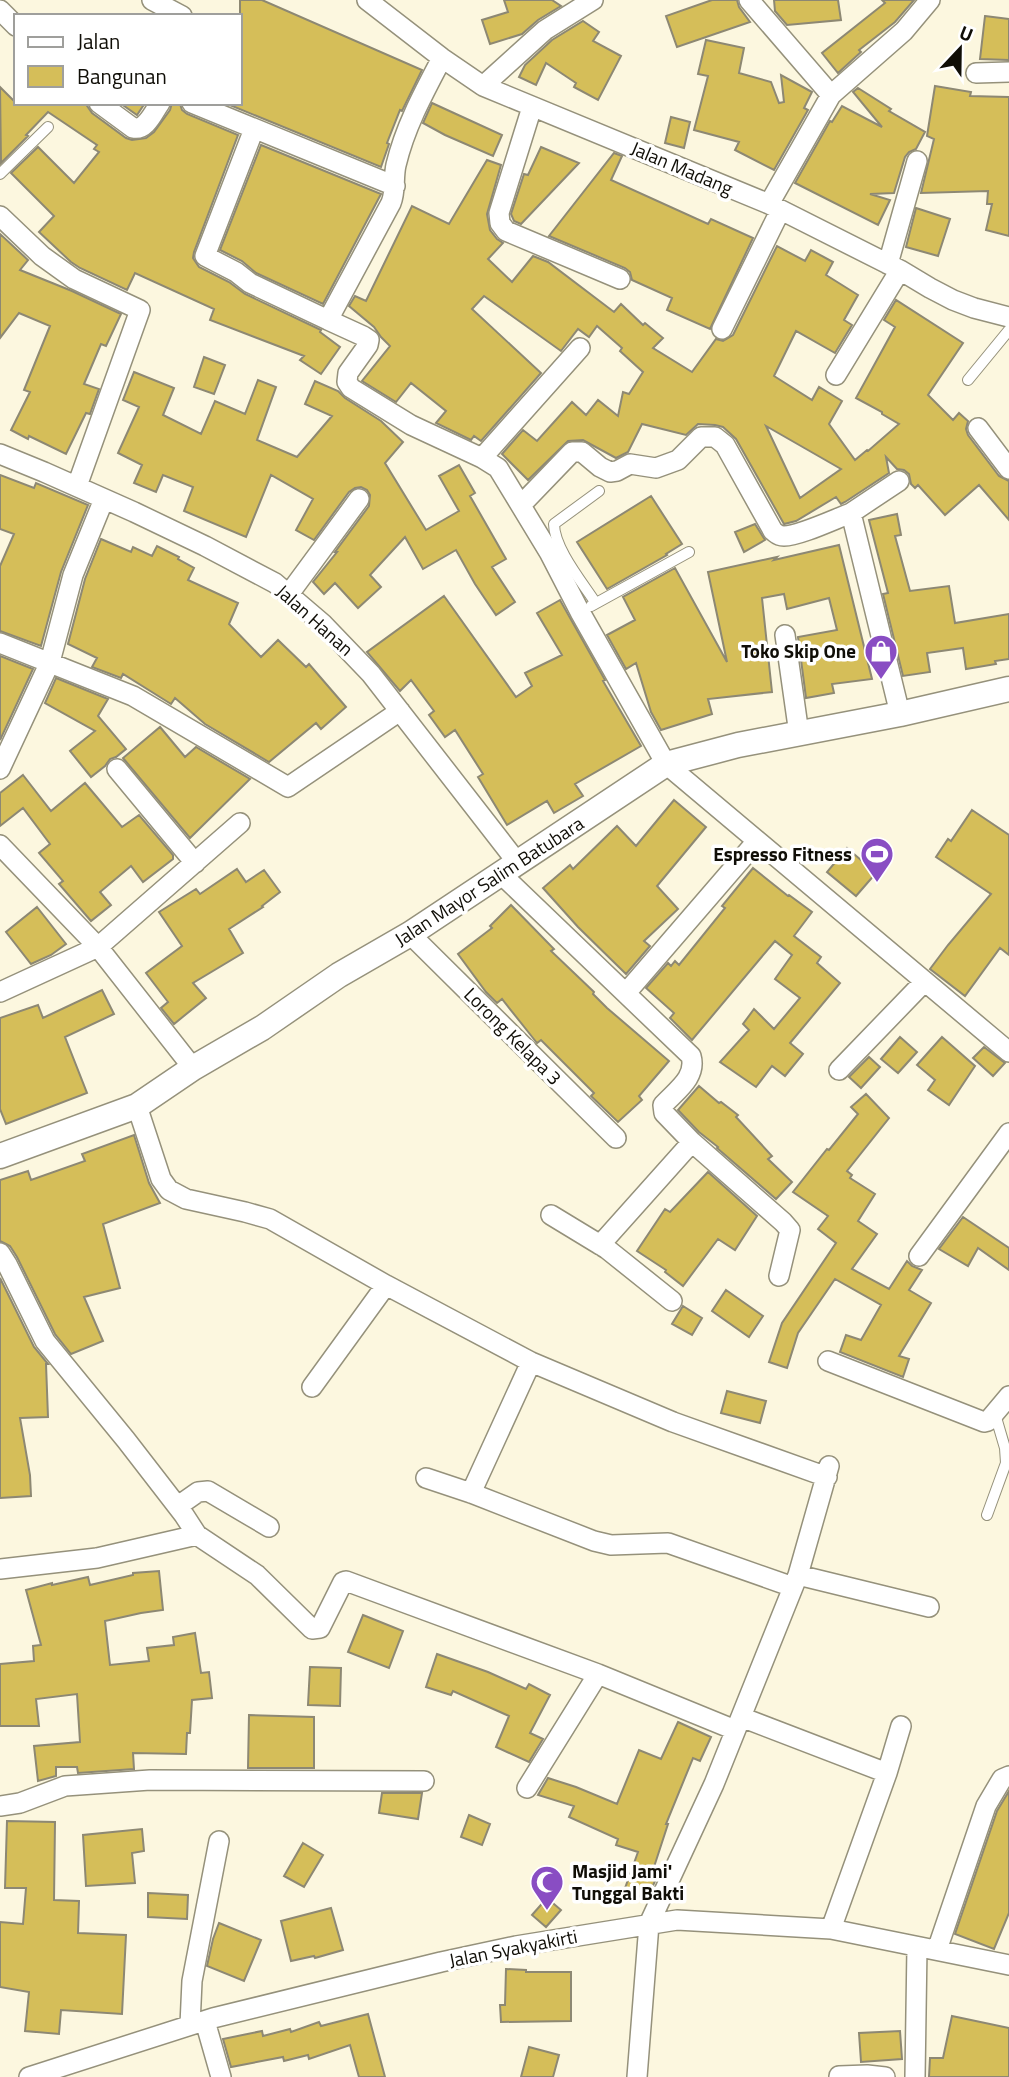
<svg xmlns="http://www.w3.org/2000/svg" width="1009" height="2077" viewBox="0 0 1009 2077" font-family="'Titillium Web',sans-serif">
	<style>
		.building { fill: #d5be59; stroke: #8d8873; stroke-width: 2; fill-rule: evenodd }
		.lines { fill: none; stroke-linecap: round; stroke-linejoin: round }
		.service-casing { stroke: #95917b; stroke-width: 12 }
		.minor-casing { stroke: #95917b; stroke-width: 22 }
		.tertiary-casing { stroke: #95917b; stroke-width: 27 }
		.service { stroke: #fff; stroke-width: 10 }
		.minor { stroke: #fff; stroke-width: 19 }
		.tertiary { stroke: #fff; stroke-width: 24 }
		.labels { text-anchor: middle; stroke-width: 7; stroke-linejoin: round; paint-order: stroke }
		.street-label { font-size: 19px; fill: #100e07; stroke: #fff }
		.poi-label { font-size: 19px; font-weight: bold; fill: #100e07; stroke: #fff; text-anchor: end }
	</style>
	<rect width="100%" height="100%" fill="#fcf7df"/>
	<!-- building -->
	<path class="building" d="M240 0H262L422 70 402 111 400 110 387 143 389 144 381 167 225 103H240Z
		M504 0H552L561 6 538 20 522 34 490 44 482 20 508 12Z
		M712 0H737L739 7 750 22 677 47 666 16Z
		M774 0H838L841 20 787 25 775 11Z
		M882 0H914L895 22 859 50 861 52 838 73 822 53 885 3Z
		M985 16 1009 19V60L980 59Z
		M583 21 599 32 593 41 621 56 598 100 574 87 576 83 546 63 536 85 519 77 525 65 552 40Z
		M706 40 744 48 739 73 771 82 779 103 784 102 781 75 812 92 804 108 808 110 774 170 735 150 739 142 694 130 708 76 698 74Z
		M935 86 971 92 970 96 1009 97V236L986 230 992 204H987L988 191 921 193 934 139 927 136Z
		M0 87 16 103H85L92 113 126 138 132 140 146 138 154 132 170 110 172 103 180 104 182 110 187 114 238 135 194 252 193 258 199 267 229 282 245 294 321 330 320 332 340 347 321 374 300 360 304 356 210 320 214 309 135 273 127 290 80 268 71 262 39 232 54 216 11 173 38 147 74 183 99 152 94 149 97 145 48 112 26 135 28 136 1 163Z
		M858 88 891 109 889 111 925 132 916 149 909 152 905 157 894 193 870 194 890 200 878 225 795 183 830 121 832 122 842 106 882 127 853 92Z
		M120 103H145L137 115Z
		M432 103 502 135 493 156 445 135 423 123Z
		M671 117 690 122 684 148 665 143Z
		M261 145 381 194 323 304 256 273 242 261 220 250Z
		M541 147 579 163 521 224 514 221 511 214 524 174 528 175Z
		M614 153 622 156 611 180 708 224 711 219 753 238 710 329 667 310 672 298 632 280 630 272 625 268 549 236Z
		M487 160 501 165 487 214 490 230 497 239 503 243 488 259 512 282 533 256 548 262 614 312 621 304 643 325 645 323 663 338 653 348 692 372 716 339 723 341 733 335 777 246 805 261 811 250 833 262 826 275 858 295 844 320 852 325 835 353 796 331 774 376 812 400 819 387 842 401 829 424 855 460 867 450 868 451 899 424 882 414V412L856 398 895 327 884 320 896 300 963 343 928 395 953 420 959 413 968 421 966 429 968 435 999 476 1009 481V520L979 485 945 515 918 485 915 488 911 484 909 474 904 470 897 469 886 457 889 473 845 502 841 504 836 497 796 521 784 524 736 439 723 427 715 425 698 424 686 435 642 424 628 452 616 458 583 440 568 441 528 480 502 454 523 430 537 441 572 402 586 415 598 400 618 416 623 392 629 394 643 372 620 351 622 348 597 326 589 337 578 329 561 351 484 296 472 309 541 373 481 441 474 436 471 440 436 423 446 411 411 383 396 402 362 381 390 346 381 337 374 327 349 306 355 296 366 301 412 206 449 224ZM766 426 841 469 800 498Z
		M916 208 950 219 938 256 906 247Z
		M0 234 28 260 20 270 72 291 121 314 106 346 101 344 84 384 99 389 90 414 86 413 66 454 29 436 28 439 11 430 30 392 24 390 50 326 19 313 0 338Z
		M204 357 225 365 214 394 194 387Z
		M134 372 174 388 163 415 201 434 215 401 245 414 258 380 276 387 257 440 297 457 332 416 305 404 315 381 338 391 345 398 381 421 403 442 385 463 426 530 459 511 439 476 459 465 475 493 470 496 506 559 492 567 515 602 496 615 475 584 456 550 423 569 405 537 370 575 381 587 358 608 335 583 324 594 313 582 337 552H335L369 506 370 495 367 490 361 487 355 488 349 492 314 540 296 530 313 499 271 475 246 537 184 511 193 487 163 475 156 492 134 483 142 465 118 453 139 407 123 400Z
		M0 475 34 488 36 483 88 505 61 572 41 646 0 631V566L14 534 0 529Z
		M651 496 682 544 666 554 667 555 607 589 577 542Z
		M897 514 901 535 895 536 910 591 949 586 955 623 1009 614V659L995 661 996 664 966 669 963 648 927 653 930 672 903 676 883 594 888 593 869 520Z
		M755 524 765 540 744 552 735 532Z
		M101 539 131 552 133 547 152 556 157 546 179 557 178 559 194 568 188 580 238 603 229 624 261 657 278 640 306 667 309 664 346 707 321 729 316 723 269 762 205 724 175 698 171 704 123 674 121 678 92 667 97 658 68 644 85 579Z
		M839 545 872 679 832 684 834 693 806 698 798 637 837 630 829 598 787 609 784 594 762 598 772 692 708 699 712 714 661 730 651 712 636 663 626 669 607 635 635 620 623 597 675 568 727 662 708 572 777 557 774 560Z
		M444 596 516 697 532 686 525 673 562 655 537 613 560 600 605 680 603 681 641 746 575 784 583 796 554 813 547 801 507 825 478 777 483 774 455 730 445 737 429 715 434 711 411 680 400 691 367 652Z
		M0 656 33 669 0 740Z
		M56 678 108 699 98 716 126 749 116 757 110 759 105 766 91 777 70 751 95 731 45 703Z
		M160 727 185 757 196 747 250 779 190 838 123 758Z
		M23 775 51 811 85 783 122 827 139 815 173 855V859L143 882 131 866 100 892 111 905 91 921 59 884 63 881 39 853 50 844 23 808 0 826V793Z
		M674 800 706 827 657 886 678 909 644 941 650 946 626 974 578 927 543 888 570 865 573 869 617 826 636 846Z
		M972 810 1009 835V955L1000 948 965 996 930 969 948 945 991 894 936 857 948 839 951 841Z
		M847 848 876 873 856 896 827 872Z
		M753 868 788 896 789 895 812 912 794 936 821 957 817 963 840 983 790 1043 803 1054 785 1076 772 1066 756 1087 720 1062 749 1030 743 1024 754 1009 774 1029 800 998 775 979 792 955 775 941 692 1040 670 1018 674 1013 646 988 668 963 671 966 675 961 679 965 725 908 722 906Z
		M237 869 246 882 264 870 280 892 262 906 263 907 229 929 243 953 193 983 206 998 174 1024 161 1008 168 1002 146 973 182 946 159 912 196 889 200 894Z
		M511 905 554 949 551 951 594 992 593 994 607 1008 669 1061 639 1096 642 1100 618 1122 591 1096 594 1093 541 1040 537 1043 533 1038 502 999 497 1003 486 992 458 954 492 928 490 926Z
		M37 907 66 944 51 955 31 964 6 932Z
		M102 990 114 1014 65 1037 87 1093 6 1124 0 1109V1018L38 1005 43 1018Z
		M900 1037 917 1052 898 1073 881 1059Z
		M942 1037 975 1066 949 1105 928 1090 935 1080 917 1065Z
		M984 1047 1005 1063 993 1076 973 1058Z
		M869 1057 880 1067 861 1088 849 1077Z
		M699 1086 719 1103 721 1102 738 1115 736 1117 772 1156 768 1159 792 1182 776 1199 717 1148 718 1147 699 1132 678 1110Z
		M866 1094 889 1118 847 1171 852 1175 850 1178 875 1194 858 1221 877 1234 852 1269 889 1289 907 1261 912 1266 922 1270 909 1290 931 1303 899 1356 909 1359 903 1377 840 1352 846 1335 861 1340 881 1305 835 1279 798 1333 787 1368 769 1362 782 1323 836 1243 818 1229 828 1216 793 1192 827 1149 829 1150 858 1114 851 1107Z
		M134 1135 149 1183 160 1203 103 1224 120 1288 84 1297 103 1341 71 1354 55 1334 17 1257 10 1246 0 1241V1180L28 1171 31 1180 85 1161 82 1154Z
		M708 1172 757 1216 735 1250 718 1239 683 1286 665 1272 666 1270 637 1251 665 1209 670 1212Z
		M963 1217 1009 1248V1270L978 1248 968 1266 939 1249Z
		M0 1278 34 1347 48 1364H46L48 1417 20 1418 30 1475 31 1496 0 1498Z
		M726 1290 763 1316 749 1337 712 1311Z
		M683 1306 702 1318 692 1335 672 1324Z
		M727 1391 766 1401 760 1423 721 1413Z
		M159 1571 163 1610 141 1613 105 1621 110 1665 149 1661 147 1648 174 1645 173 1637 195 1633 201 1673 209 1672 212 1698 192 1700 190 1733H187L186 1754 133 1753 134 1769 78 1773 77 1767H56V1776L38 1781 34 1746 80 1742 77 1694 36 1699 39 1726H0V1664L34 1661 33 1646 41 1645 26 1590 52 1583V1585L88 1577 90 1585 133 1575V1573Z
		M363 1615 403 1631 389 1668 348 1652Z
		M437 1654 488 1672 526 1689 529 1684 550 1695 530 1733 543 1739 529 1762 496 1747 509 1716 453 1691 451 1695 426 1687Z
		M310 1667 341 1668 340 1706 308 1705Z
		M249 1715 314 1717V1768H248Z
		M678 1722 711 1737 700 1761 693 1758 666 1824H668L653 1870 659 1872 647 1899 624 1891 638 1852 616 1845 618 1839 569 1817 574 1806 538 1795 548 1778 576 1787 617 1804 639 1750 661 1759Z
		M1009 1791V1913L994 1949 955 1934 997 1811Z
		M382 1793H422L418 1819 379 1813Z
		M469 1815 490 1824 482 1845 461 1837Z
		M7 1821 55 1822 54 1900 79 1901 78 1933 126 1935 122 2014 61 2010 59 2034 25 2031 29 1992 0 1987V1922L23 1924 26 1888H5Z
		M142 1829 144 1851 132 1853 135 1883 86 1886 83 1835Z
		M303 1843 323 1855 304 1887 284 1876Z
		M148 1893 188 1895 187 1919 148 1917Z
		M547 1898 561 1910 546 1927 532 1915Z
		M331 1908 343 1950 315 1958 314 1956 291 1961 281 1921Z
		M219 1923 261 1940 244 1981 207 1966 213 1939Z
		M506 1969 526 1970V1972H571V2021L501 2022 500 2005H505Z
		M368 2014 385 2077H359L350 2045 309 2059 308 2055 284 2061 283 2057 231 2067 223 2039 262 2031 263 2036 290 2029 291 2032 319 2022 321 2026Z
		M952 2016 1009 2028V2077H929L930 2058H943Z
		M900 2031 902 2059 861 2062 859 2033Z
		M529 2047 559 2055 553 2077H521Z"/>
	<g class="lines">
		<defs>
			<path id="service" d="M0 174 48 127
				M968 380 1009 330
				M595 602C582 582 554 548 554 524L599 491
				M591 606 689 552
				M987 1515 1006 1463 1005 1448 995 1414"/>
			<path id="minor" d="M152 0 182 16
				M367 0 442 58 483 86 769 204 900 270 930 288 953 300 974 308 1009 317
				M749 0 831 95
				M0 10 16 26
				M976 73 1009 72
				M483 86 545 30 593 0
				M99 103 133 128C146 131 153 113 160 103
				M192 103 395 186
				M532 107 499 213 500 223 506 231 620 279
				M254 129 205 256 236 272 250 283 328 320 391 203C396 191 393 178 396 165 405 127 424 92 442 58
				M769 204 831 95 904 31 930 0
				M0 216 42 256 74 279 140 310 77 486
				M888 264 917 161
				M328 320 363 336 369 340 368 345 348 373 347 382 351 388 411 425 482 458 498 468 549 552 580 612 666 764 1009 1052
				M722 329 780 211
				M836 375 900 270
				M978 428 1009 469
				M0 454 44 472 134 512 205 546 275 583 323 624 371 674 517 862
				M482 458 580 348
				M899 481 851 513 900 714
				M521 505 572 452H582L600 467 610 472 617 471 630 464 656 468 678 460 701 437H715L725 445 773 531C777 534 778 536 784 536 799 536 835 519 851 513
				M289 594 359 499
				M785 635 799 734
				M0 643 133 696 288 787 400 711
				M0 769 50 662 73 575 104 499
				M117 769 195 863
				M0 845 98 947 193 1068
				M501 874 691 1056C697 1077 677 1090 663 1105L664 1113 692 1142 783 1222 790 1230 779 1276
				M410 934 616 1138
				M0 992 98 947 240 823
				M626 993 757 841
				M839 1070 924 982
				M137 1106 161 1179 169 1190 186 1199 245 1212 270 1219 386 1285 531 1362 673 1422 827 1477
				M551 1215 607 1249 672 1301
				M600 1245 692 1142
				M0 1253 7 1264 45 1341 126 1440 184 1515 197 1535 97 1558 0 1569
				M919 1256 1009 1133
				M828 1361 984 1422 988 1421 1009 1396
				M312 1387 386 1285
				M426 1478 471 1493 594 1541 611 1545 668 1543 793 1587
				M471 1493 531 1362
				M178 1506 198 1492 208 1491 269 1527
				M197 1535 257 1575 312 1629 320 1628 343 1582 346 1581 598 1674 735 1730
				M798 1575 929 1607
				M741 1717 887 1773
				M527 1788 598 1674
				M0 1806 20 1803 65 1786 150 1780 424 1781
				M831 1929 887 1773 901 1726
				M937 1950 986 1806 1002 1779 1009 1776
				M205 2021 221 2077
				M190 2025 192 1981 219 1841
				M839 2076 867 2075 885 2077
				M29 2077 213 2018 441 1962 516 1946 677 1920 831 1929 1009 1965
				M637 2077 649 1924 714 1784 798 1575 829 1466
				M915 2077 917 1947"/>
			<path id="tertiary" d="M0 1156 137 1106 193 1068 262 1028 339 975 410 934 666 764 738 745 900 714 1009 689"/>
		</defs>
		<!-- service casing -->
		<use href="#service" class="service-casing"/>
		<!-- minor casing -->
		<use href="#minor" class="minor-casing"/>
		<!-- tertiary casing -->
		<use href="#tertiary" class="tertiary-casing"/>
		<!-- service -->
		<use href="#service" class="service"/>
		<!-- minor -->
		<use href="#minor" class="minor"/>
		<!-- tertiary -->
		<use href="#tertiary" class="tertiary"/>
	</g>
	<!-- icons -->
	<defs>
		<symbol id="shop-pin" viewBox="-11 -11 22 30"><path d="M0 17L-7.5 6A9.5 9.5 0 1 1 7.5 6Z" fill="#894dc3" stroke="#fff"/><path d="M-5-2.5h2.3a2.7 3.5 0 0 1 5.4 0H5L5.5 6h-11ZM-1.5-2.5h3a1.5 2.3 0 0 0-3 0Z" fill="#fff"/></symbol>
		<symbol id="stadium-pin" viewBox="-11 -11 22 30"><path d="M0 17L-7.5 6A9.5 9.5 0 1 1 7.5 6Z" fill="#894dc3" stroke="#fff"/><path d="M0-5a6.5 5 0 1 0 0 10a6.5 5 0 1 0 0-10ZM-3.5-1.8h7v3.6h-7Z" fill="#fff"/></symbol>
		<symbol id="mosque-pin" viewBox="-11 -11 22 30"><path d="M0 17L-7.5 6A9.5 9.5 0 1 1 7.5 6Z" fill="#894dc3" stroke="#fff"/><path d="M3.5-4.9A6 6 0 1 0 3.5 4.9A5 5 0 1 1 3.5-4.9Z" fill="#fff"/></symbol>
	</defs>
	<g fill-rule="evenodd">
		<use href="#shop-pin" x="862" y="632" width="38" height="52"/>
		<use href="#stadium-pin" x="858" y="835" width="38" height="52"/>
		<use href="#mosque-pin" x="528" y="1863" width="38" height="52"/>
	</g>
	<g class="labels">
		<!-- street labels -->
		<g class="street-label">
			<text transform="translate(682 168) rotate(23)" y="7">Jalan Madang</text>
			<text transform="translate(315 620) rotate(42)" y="7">Jalan Hanan</text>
			<text transform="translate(489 881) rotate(-33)" y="7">Jalan Mayor Salim Batubara</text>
			<text transform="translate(513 1036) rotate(45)" y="7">Lorong Kelapa 3</text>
			<text transform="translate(513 1948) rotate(-11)" y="7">Jalan Syakyakirti</text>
		</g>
		<!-- poi labels -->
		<g class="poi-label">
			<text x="856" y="658">Toko Skip One</text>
			<text x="852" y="861">Espresso Fitness</text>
			<text x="572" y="1878" text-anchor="start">Masjid Jami'<tspan x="572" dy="22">Tunggal Bakti</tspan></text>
		</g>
	</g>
	<!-- legend -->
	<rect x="14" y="14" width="228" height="91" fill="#ffffff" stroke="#9f9f9c" stroke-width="2"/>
	<rect x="28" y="37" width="35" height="10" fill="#ffffff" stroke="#9f9f9c" stroke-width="2"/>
	<text x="77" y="49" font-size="21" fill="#100e07">Jalan</text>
	<rect x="28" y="66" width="35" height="21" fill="#d5be59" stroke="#9f9f9c" stroke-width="2"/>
	<text x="77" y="84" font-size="21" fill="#100e07">Bangunan</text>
	<!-- north arrow -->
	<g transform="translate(960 49) rotate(22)" stroke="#ffffff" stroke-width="5" paint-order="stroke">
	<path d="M0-5L12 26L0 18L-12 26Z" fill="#100e07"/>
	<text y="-10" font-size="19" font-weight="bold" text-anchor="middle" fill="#100e07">U</text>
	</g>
</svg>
